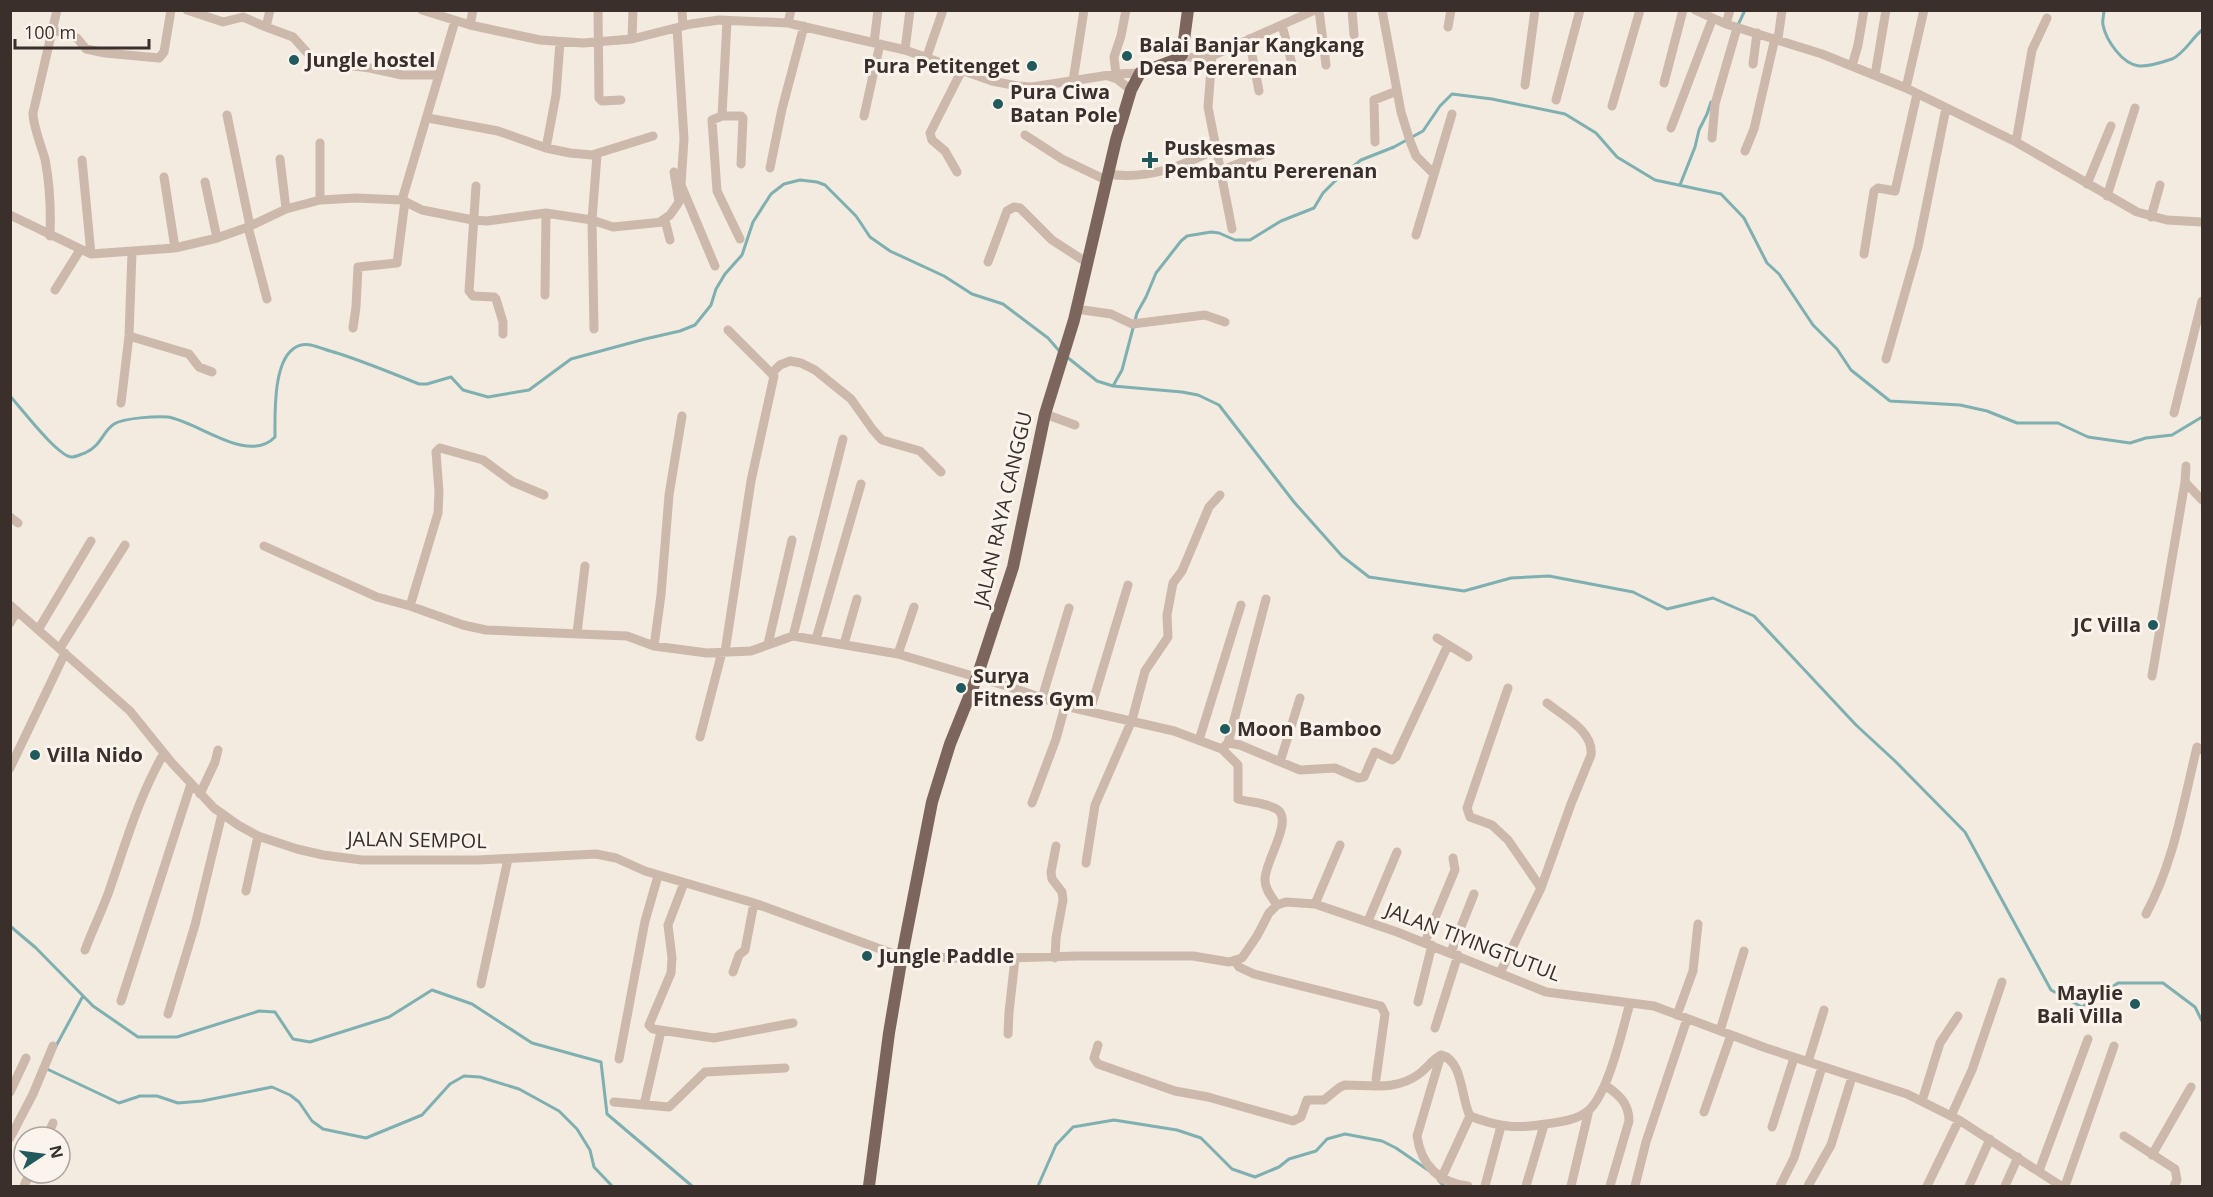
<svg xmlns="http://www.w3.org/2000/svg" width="2213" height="1197" viewBox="0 0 2213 1197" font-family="'Open Sans',sans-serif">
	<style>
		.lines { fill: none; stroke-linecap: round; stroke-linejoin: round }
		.stream { stroke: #7fb0b1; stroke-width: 3 }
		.minor { stroke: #ccb9ac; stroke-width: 9 }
		.major { stroke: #7c655c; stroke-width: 12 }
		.poi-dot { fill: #205a5c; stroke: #fbf4ed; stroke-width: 2 }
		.labels { text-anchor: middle; stroke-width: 6; stroke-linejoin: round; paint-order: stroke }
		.poi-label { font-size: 20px; font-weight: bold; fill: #3a2f2b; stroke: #fbf4ed; text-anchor: start }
		.street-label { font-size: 20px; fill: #3a2f2b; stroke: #fbf4ed }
	</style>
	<rect width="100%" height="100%" fill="#f3eae0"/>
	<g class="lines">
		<!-- stream -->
		<path class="stream" d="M2104 10C2104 15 2102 20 2103 25 2106 40 2122 64 2139 66 2148 67 2163 62 2172 59 2184 54 2192 38 2202 30
			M1738 25 1745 10
			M1680 185 1695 147 1699 130 1707 114 1711 102
			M1067 357 1097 381 1113 386 1182 392 1198 395 1219 405 1294 502 1342 556 1369 577 1464 591 1511 578 1549 576 1633 592 1667 609 1713 598 1754 616 1856 725 1895 761 1965 832 2051 990 2082 1007 2118 983H2163L2195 1007 2202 1021
			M1113 386 1122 370 1137 313 1146 297 1156 273 1181 241 1187 236 1211 232 1219 233 1235 240H1250L1281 221 1314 208 1323 193 1335 181 1361 160 1394 147 1423 131 1440 106 1452 94 1492 99 1565 114 1596 133 1617 157 1655 180 1721 194 1744 218 1767 263 1779 274 1813 325 1837 349 1851 370 1890 401 1960 405 1987 411 2017 423H2058L2088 437 2130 443 2146 438 2172 435 2202 417
			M10 396C21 408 58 457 72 457 76 457 81 454 85 453 102 445 102 432 114 424 124 418 156 416 168 417 199 422 248 465 275 437 275 415 273 364 293 349 298 345 305 344 311 345 319 347 329 351 337 353 365 362 392 373 419 384H427L451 377 463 390 488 397 529 390 571 359 645 339 680 331 695 325 711 305 716 289 725 274 742 255 753 222 771 194 784 184 800 180 817 182 825 185 856 216 870 237 890 251 944 276 972 294 1003 304 1048 338 1061 353
			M10 926 36 948 93 1006 138 1037H177L259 1011 275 1012 293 1039 310 1042 389 1017 432 990 472 1004 532 1043 601 1062 607 1114 692 1186
			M56 1046 83 996
			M47 1069 119 1103 140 1096H157L178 1103 202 1101 272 1087 290 1095 299 1102 312 1121 323 1129 366 1138 422 1115 450 1084 464 1076 480 1077 519 1089 559 1111 577 1129 590 1150 594 1167 612 1186
			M1439 1181 1444 1186
			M1038 1186 1056 1145 1073 1127 1114 1120 1177 1130 1201 1138 1232 1169 1255 1177 1279 1167 1289 1159 1316 1151 1327 1139 1345 1134 1382 1141 1396 1148 1428 1170"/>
		<!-- minor -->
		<path class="minor" d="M187 10 223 22 243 17 266 27 293 37 312 58 320 62 370 68 402 75H438
			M422 10 470 25 540 40 583 43 632 39 691 24 719 20 788 23 905 50 992 81 1018 86 1032 87 1116 74 1140 73
			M598 10 599 98 602 101 621 100
			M682 10 683 26
			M1319 10 1326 65
			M1352 10 1354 35
			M1382 10 1401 112 1410 141 1416 156 1433 173
			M1695 10 1726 24 1822 54 1906 88 2016 142 2137 212 2167 220 2202 222
			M727 21 722 116H741L743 118 741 164
			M788 23 791 10
			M1726 24 1730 10
			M470 25 473 10
			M1282 25 1293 68
			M266 27 270 10
			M1448 27 1451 10
			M677 28 684 139 681 185 715 266
			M51 29 77 38 86 49 105 53 159 58 164 52 171 10
			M632 39 633 10
			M1249 39 1259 91
			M1778 39 1782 10
			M874 43 878 10
			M905 50 910 10
			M1182 55 1197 59 1212 56 1315 10
			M927 56 943 10
			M1212 56 1208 107 1232 229
			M1753 64 1757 33
			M1852 66 1858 45 1864 10
			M1116 74 1114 57 1121 36 1126 10
			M1875 75 1886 10
			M1108 76 1117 79 1131 90
			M1073 81 1084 10
			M1664 83 1683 10
			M1525 85 1535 10
			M1906 88 1924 10
			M1556 100 1580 10
			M1612 106 1640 10
			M227 115 250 226
			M722 116 712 120 717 191 740 239
			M864 116 880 44
			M428 118 498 131 546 148 570 153 592 155 653 136
			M1671 128 1712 20
			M1025 135 1062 159 1106 180
			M1712 138 1715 104 1737 28
			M1375 142 1374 100 1397 91
			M2016 142 2032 50 2047 18
			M546 148 556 95 560 42
			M1745 151 1754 129 1775 38
			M280 159 286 209
			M82 160 91 254
			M770 168 782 109 804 26
			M1220 171 1263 154
			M957 172 945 151 932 140 930 133 962 70
			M1108 174C1147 180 1181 167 1216 149
			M164 177 175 248
			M205 182 217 238
			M2087 184 2111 126
			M476 186 469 291 473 296 494 297 496 299 503 322V334
			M2107 196 2135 108
			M320 200V143
			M402 200 455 21
			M10 215 91 254 175 248 217 238 248 227 286 209 320 200 356 198 402 200 422 210 473 220 487 221 546 213 592 220 613 227 663 222 666 224 670 240
			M2151 217 2160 185
			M660 222 670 215 679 202 674 172
			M248 227 267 299
			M1416 235 1452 114
			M50 236C51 210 50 185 45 159 41 145 33 126 33 113L57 10
			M1864 254 1874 191 1878 188 1895 191 1917 94
			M988 262 1007 211 1014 207 1020 208 1052 240 1086 262
			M55 290 80 250
			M545 295 546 213
			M1076 309 1111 314 1132 324 1205 315 1225 322
			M353 328 356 307 358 267 397 263 405 201
			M594 329 592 220 597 155
			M129 336 189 354 199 367 212 372
			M1886 359 1918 247 1946 108
			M772 373 780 365 790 361 801 363 815 370 851 399 873 430 882 440 920 451 941 472
			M121 403 129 336 132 252
			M2174 413 2202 301
			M1045 414 1075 425
			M2185 482 2202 500
			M10 517 18 523
			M264 546 377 597 410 606 463 625 486 630 627 636 654 646 707 653 751 651 793 636 898 654 1010 687 1065 706 1174 731 1222 749 1238 765V799C1251 803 1266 802 1278 810 1293 822 1264 863 1265 880 1265 890 1272 897 1277 905
			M10 605 130 711 172 763 214 808 238 825 258 836 297 849 323 855 362 860H478L596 854 616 858 645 871 754 903 894 954 968 959 1077 956H1193L1229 962 1242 958 1257 936 1269 913 1277 905 1286 902 1315 904 1397 932 1546 992 1654 1006 1766 1048 1907 1094 1959 1120 2061 1186
			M410 606 438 513 439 492 436 452 440 448 483 460 513 482 544 495
			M10 623 17 611
			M38 630 91 541
			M577 633 585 566
			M793 636 843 439
			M1437 638 1468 657
			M816 639 861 484
			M768 644 792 540
			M844 644 857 599
			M654 646 661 595 669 495 682 416
			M60 648 125 545
			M725 652 751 481 774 376 728 330
			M898 654 914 607
			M2152 676 2185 482 2186 466
			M1508 688 1467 808 1470 817 1492 825 1508 840 1541 888
			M1042 698 1069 608
			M1090 711 1128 585
			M700 737 722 652
			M1199 740 1241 605
			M1228 743 1266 599
			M1222 749 1228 743 1240 745 1300 770 1335 768 1358 778 1364 777 1375 752 1392 760 1396 757 1448 645
			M1280 762 1300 698
			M10 768 65 653
			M200 794 215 762 218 750
			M1032 803 1056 739 1065 706
			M1086 863 1095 805 1132 720 1145 671 1168 637 1167 615 1173 583 1182 571 1209 507 1220 495
			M684 883 668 925 672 958 671 973 649 1025 653 1029 714 1038 793 1023
			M246 891 258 836
			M1315 904 1340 845
			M2146 914C2174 862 2183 804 2197 747L2202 750
			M1368 921 1397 852
			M1425 942 1455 870 1453 858
			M85 950C92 931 101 913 108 894 125 846 138 798 164 753
			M1451 952 1474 894
			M1055 958 1056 938 1063 900 1062 892 1052 879 1051 872 1056 846
			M1235 961 1239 967 1254 974 1381 1006 1385 1014 1376 1079
			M733 972 739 955 745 950 754 903
			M1500 973 1541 888 1571 804 1591 755C1594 731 1563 716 1547 703
			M481 984 508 859
			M121 1001 191 784
			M1418 1002 1432 945
			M168 1014 195 925 222 814
			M1677 1015 1693 971 1698 924
			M1435 1028 1458 955
			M1720 1031 1744 951
			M1008 1034 1009 1012 1015 959
			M1098 1045 1094 1058 1098 1064 1175 1091 1208 1097 1293 1121 1301 1117 1307 1100H1324L1340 1087 1345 1085C1371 1085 1396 1091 1419 1074 1427 1068 1432 1060 1441 1055 1463 1060 1461 1099 1470 1116 1498 1127 1516 1129 1546 1124 1560 1122 1578 1120 1589 1110 1609 1091 1622 1031 1630 1003
			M1441 1055 1417 1136C1421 1165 1439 1183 1468 1186
			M619 1059 645 921 658 876
			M1808 1062 1824 1010
			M1605 1085C1619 1095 1629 1103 1629 1121L1610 1186
			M10 1092 26 1058
			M1922 1101 1940 1043 1958 1016
			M614 1102 669 1107 705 1072 785 1068
			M644 1105 661 1031
			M1704 1112 1731 1035
			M1951 1116 1972 1070 2002 982
			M1772 1127 1794 1058
			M2124 1136 2175 1169 2177 1180 2174 1186
			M47 1137 53 1123
			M10 1138 33 1094 53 1046
			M2152 1155 2191 1087
			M2039 1171 2088 1039
			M1441 1179 1470 1116
			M24 1186 30 1173
			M1485 1186 1501 1126
			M1526 1186 1544 1125
			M1571 1186 1589 1110
			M1635 1186 1646 1142 1687 1019
			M1780 1186 1794 1158 1822 1067
			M1808 1186 1831 1145 1852 1077
			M1927 1186 1959 1120
			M1969 1186 1990 1139
			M2005 1186 2018 1157
			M2065 1186 2114 1046"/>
		<!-- major -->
		<path class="major" d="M869 1186 889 1033 902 956 932 802 950 744 977 677 1013 567 1045 414 1074 320 1116 140 1131 90 1140 73 1178 59 1182 55 1188 10"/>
	</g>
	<!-- markers -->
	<g class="poi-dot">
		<circle cx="1127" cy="56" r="6"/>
		<circle cx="294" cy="60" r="6"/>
		<circle cx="1032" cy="66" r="6"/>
		<circle cx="998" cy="104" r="6"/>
		<path d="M1147 151h6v6h6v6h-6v6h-6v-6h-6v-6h6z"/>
		<circle cx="2153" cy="625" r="6"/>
		<circle cx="961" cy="688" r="6"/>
		<circle cx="1225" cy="729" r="6"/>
		<circle cx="35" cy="755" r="6"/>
		<circle cx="867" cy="956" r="6"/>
		<circle cx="2135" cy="1004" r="6"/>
	</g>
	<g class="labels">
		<!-- poi labels -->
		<g class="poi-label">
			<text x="1139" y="52">Balai Banjar Kangkang<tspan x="1139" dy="23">Desa Pererenan</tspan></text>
			<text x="306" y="67">Jungle hostel</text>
			<text x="1020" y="73" text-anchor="end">Pura Petitenget</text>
			<text x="1010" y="99">Pura Ciwa<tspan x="1010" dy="23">Batan Pole</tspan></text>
			<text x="1164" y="155">Puskesmas<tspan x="1164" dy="23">Pembantu Pererenan</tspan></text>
			<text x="2141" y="632" text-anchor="end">JC Villa</text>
			<text x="973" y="683">Surya<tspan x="973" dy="23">Fitness Gym</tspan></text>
			<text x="1237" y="736">Moon Bamboo</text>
			<text x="47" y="762">Villa Nido</text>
			<text x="879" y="963">Jungle Paddle</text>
			<text x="2123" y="1000" text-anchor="end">Maylie<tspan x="2123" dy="23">Bali Villa</tspan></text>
		</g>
		<!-- street labels -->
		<g class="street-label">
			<text transform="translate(1003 509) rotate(-77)" y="7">JALAN RAYA CANGGU</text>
			<text transform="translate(417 840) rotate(1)" y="7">JALAN SEMPOL</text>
			<text transform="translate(1473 942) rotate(21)" y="7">JALAN TIYINGTUTUL</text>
		</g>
	</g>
	<!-- border -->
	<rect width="2213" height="1197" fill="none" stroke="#3a2f2b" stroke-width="24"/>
	<!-- north arrow -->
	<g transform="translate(42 1155) rotate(77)"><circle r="28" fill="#fbf4ed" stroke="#aea59f" stroke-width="1.5"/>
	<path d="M0-4.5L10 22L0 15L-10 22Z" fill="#205a5c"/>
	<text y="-9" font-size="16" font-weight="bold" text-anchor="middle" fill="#3a2f2b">N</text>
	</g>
	<!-- scale -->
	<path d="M15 39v9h134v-9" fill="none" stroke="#3a2f2b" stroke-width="3"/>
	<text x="24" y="39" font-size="18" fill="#3a2f2b" stroke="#fbf4ed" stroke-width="4.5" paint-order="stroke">100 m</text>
</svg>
